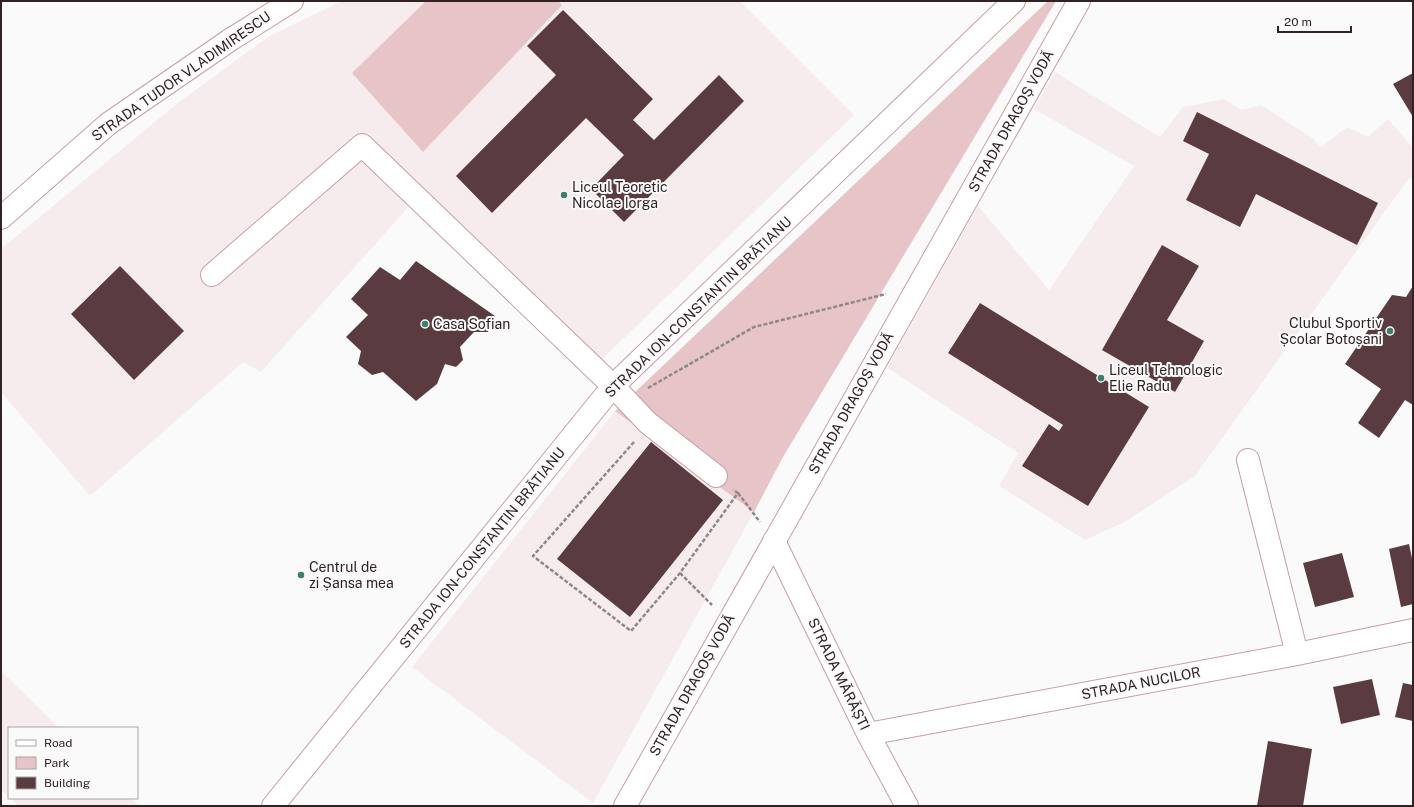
<svg xmlns="http://www.w3.org/2000/svg" width="1414" height="807" viewBox="0 0 1414 807" font-family="'Public Sans',sans-serif">
	<style>
		.built { fill: #f7eced }
		.green { fill: #e7c4c7 }
		.building { fill: #5a3c40 }
		.lines { fill: none; stroke-linecap: round; stroke-linejoin: round }
		.minor-casing { stroke: #c89ea3; stroke-width: 24 }
		.major-casing { stroke: #c89ea3; stroke-width: 24 }
		.path { stroke: #908788; stroke-width: 2.5; stroke-dasharray: 4 2; stroke-linecap: butt }
		.minor { stroke: #fff; stroke-width: 22 }
		.major { stroke: #fff; stroke-width: 22 }
		.poi-dot { fill: #3e7e6c; stroke: #fafafa; stroke-width: 1.5 }
		.labels { text-anchor: middle; stroke-width: 4; stroke-linejoin: round; paint-order: stroke }
		.street-label { font-size: 14px; fill: #322224; stroke: #fafafa }
		.poi-label { font-size: 14px; fill: #322224; stroke: #fafafa; text-anchor: start }
	</style>
	<rect width="100%" height="100%" fill="#fafafa"/>
	<!-- built -->
	<path class="built" d="M342 1H740L854 115 593 368 420 194 261 372 243 362 90 496 1 392V249L179 102 268 37Z
		M1055 72 1160 137 1183 107 1224 99 1242 110 1261 105 1311 137 1321 147 1347 127 1368 137 1388 119 1413 148V179L1409 178 1195 476 1125 522 1085 540 999 486 1018 453 887 368 978 206 1049 290 1134 166 1034 109Z
		M615 411 754 512 593 803 412 667Z
		M1 671 59 728H9V797L1 790Z
		M10 798H131L139 806H18Z"/>
	<!-- green -->
	<path class="green" d="M426 1H558L562 5 423 152 352 73Z
		M1048 1H1056L783 457 754 512 615 411Z"/>
	<!-- building -->
	<path class="building" d="M563 10 653 99 633 120 654 140 719 75 744 101 624 222 591 189 624 155 586 118 492 213 456 176 556 75 527 46Z
		M1413 73V117L1393 84Z
		M1197 112 1378 203 1357 245 1256 194 1240 227 1186 200 1209 154 1183 141Z
		M1162 245 1199 266 1167 320 1204 341 1175 392 1102 350Z
		M416 261 495 316 488 332H474L460 347 463 360 456 367 445 364 437 384 416 401 383 372 372 375 358 364 361 351 346 337 368 315 351 299 380 267 400 280Z
		M120 266 184 331 134 380 71 314Z
		M1413 286V405L1405 400 1379 438 1358 423 1381 389 1345 364 1392 295 1406 297Z
		M980 303 1149 407 1088 506 1022 466 1049 424 1059 431 1063 425 948 353Z
		M651 442 723 500 630 617 557 559Z
		M1409 544 1413 563V604L1401 607 1389 549Z
		M1342 553 1354 597 1315 607 1303 563Z
		M1372 679 1380 715 1341 724 1333 687Z
		M1403 683 1413 685V721L1395 717Z
		M1268 741 1312 749 1303 806H1257Z"/>
	<g class="lines">
		<defs>
			<path id="minor" d="M212 275 362 145 613 386 648 423 716 476
				M1248 460 1297 654
				M774 541 868 734 907 806
				M868 734 1297 654 1413 630
				M273 806 613 386 1014 1
				M625 806 1079 1"/>
			<path id="major" d="M1 218 108 124 230 40 292 1"/>
		</defs>
		<!-- minor casing -->
		<use href="#minor" class="minor-casing"/>
		<!-- major casing -->
		<use href="#major" class="major-casing"/>
		<!-- path -->
		<path class="path" d="M648 388 754 327 886 294
			M634 442 533 556 631 631 680 573 738 493 733 490
			M738 493 760 522
			M680 573 712 605"/>
		<!-- minor -->
		<use href="#minor" class="minor"/>
		<!-- major -->
		<use href="#major" class="major"/>
	</g>
	<!-- markers -->
	<g class="poi-dot">
		<circle cx="564" cy="195" r="4"/>
		<circle cx="425" cy="324" r="4"/>
		<circle cx="1390" cy="331" r="4"/>
		<circle cx="1101" cy="378" r="4"/>
		<circle cx="301" cy="575" r="4"/>
	</g>
	<g class="labels">
		<!-- street labels -->
		<g class="street-label">
			<text transform="translate(181 76) rotate(-35)" y="5">STRADA TUDOR VLADIMIRESCU</text>
			<text transform="translate(1011 121) rotate(-61)" y="5">STRADA DRAGOȘ VODĂ</text>
			<text transform="translate(698 307) rotate(-44)" y="5">STRADA ION-CONSTANTIN BRĂTIANU</text>
			<text transform="translate(851 403) rotate(-61)" y="5">STRADA DRAGOȘ VODĂ</text>
			<text transform="translate(482 548) rotate(-51)" y="5">STRADA ION-CONSTANTIN BRĂTIANU</text>
			<text transform="translate(839 674) rotate(64)" y="5">STRADA MĂRĂȘTI</text>
			<text transform="translate(1141 683) rotate(-11)" y="5">STRADA NUCILOR</text>
			<text transform="translate(692 685) rotate(-61)" y="5">STRADA DRAGOȘ VODĂ</text>
		</g>
		<!-- poi labels -->
		<g class="poi-label">
			<text x="572" y="192">Liceul Teoretic<tspan x="572" dy="16">Nicolae Iorga</tspan></text>
			<text x="1382" y="328" text-anchor="end">Clubul Sportiv<tspan x="1382" dy="16">Școlar Botoșani</tspan></text>
			<text x="433" y="329">Casa Sofian</text>
			<text x="1109" y="375">Liceul Tehnologic<tspan x="1109" dy="16">Elie Radu</tspan></text>
			<text x="309" y="572">Centrul de<tspan x="309" dy="16">zi Șansa mea</tspan></text>
		</g>
	</g>
	<!-- border -->
	<rect width="1414" height="807" fill="none" stroke="#322224" stroke-width="4"/>
	<!-- legend -->
	<rect x="8" y="727" width="130" height="72" fill="#fafafa" stroke="#aaa4a4"/>
	<rect x="16" y="740" width="20" height="6" fill="#ffffff" stroke="#aaa4a4"/>
	<text x="44" y="747" font-size="12" fill="#322224">Road</text>
	<rect x="16" y="757" width="20" height="12" fill="#e7c4c7" stroke="#aaa4a4"/>
	<text x="44" y="767" font-size="12" fill="#322224">Park</text>
	<rect x="16" y="777" width="20" height="12" fill="#5a3c40" stroke="#aaa4a4"/>
	<text x="44" y="787" font-size="12" fill="#322224">Building</text>
	<!-- scale -->
	<path d="M1278 26v6h73v-6" fill="none" stroke="#322224" stroke-width="2"/>
	<text x="1284" y="26" font-size="12" fill="#322224" stroke="#fafafa" stroke-width="3" paint-order="stroke">20 m</text>
</svg>
